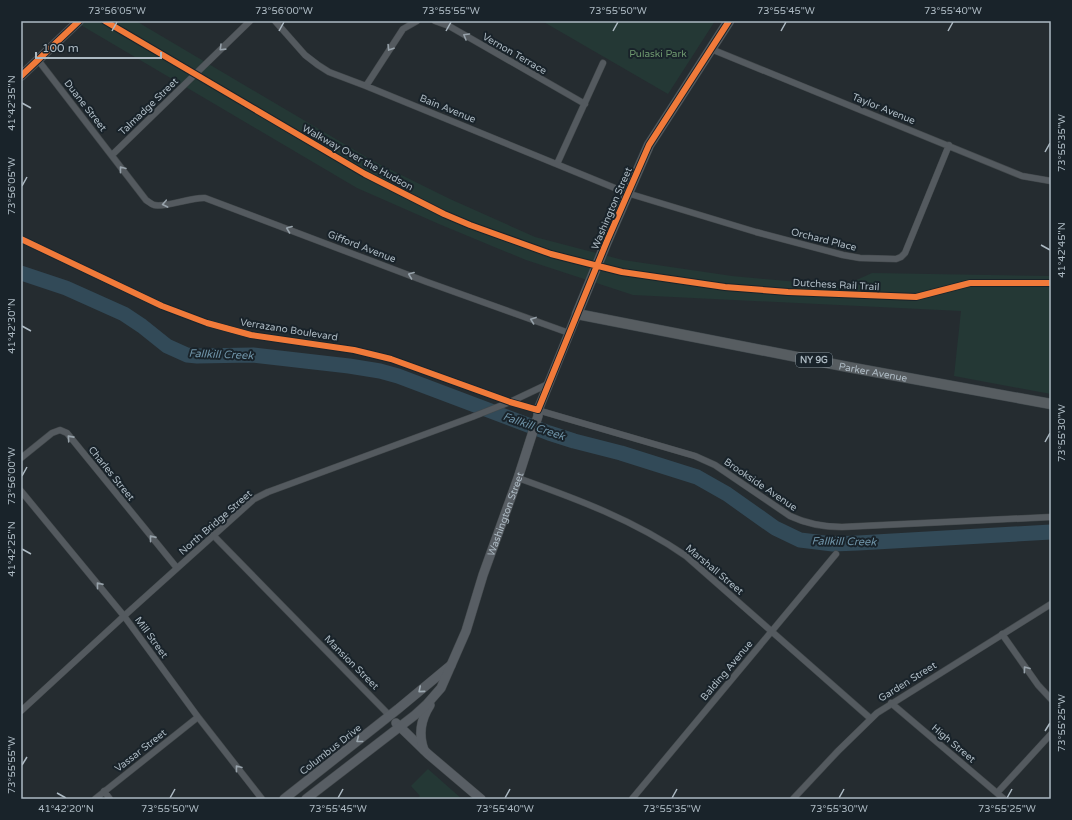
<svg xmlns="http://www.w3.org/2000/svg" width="1072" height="820" viewBox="0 0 1072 820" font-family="'Varela Round',sans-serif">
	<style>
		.green { fill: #243835 }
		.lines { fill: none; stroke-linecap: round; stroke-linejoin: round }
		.river { stroke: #324a58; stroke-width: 15 }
		.street-casing { stroke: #42484b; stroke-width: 7 }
		.secondary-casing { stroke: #42484b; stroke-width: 10 }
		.primary-casing { stroke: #41494d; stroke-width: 11 }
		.street { stroke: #545a5f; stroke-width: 6 }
		.secondary { stroke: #585e64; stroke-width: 9 }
		.primary { stroke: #575d61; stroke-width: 10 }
		.cycleway-casing { stroke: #19232a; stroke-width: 8 }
		.cycleway { stroke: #f17a3a; stroke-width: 6 }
		.oneway { stroke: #97a2aa }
		.oneway2 { stroke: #9ca8b0 }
		.ticks { fill: none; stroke: #adbac3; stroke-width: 1.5 }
		.labels { text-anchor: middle; stroke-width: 4; stroke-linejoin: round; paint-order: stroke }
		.shield { fill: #19232a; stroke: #818d95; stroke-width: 1 }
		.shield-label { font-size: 9px; font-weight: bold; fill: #adbac3 }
		.street-label { font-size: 10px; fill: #adbac3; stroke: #19232a }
		.park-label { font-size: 10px; fill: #6d976e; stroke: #19232a }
		.water-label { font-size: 11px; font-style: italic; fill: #6e92a6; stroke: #19232a }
		.neatline { fill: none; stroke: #adbac3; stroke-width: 1.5 }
		.ticks-label { font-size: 10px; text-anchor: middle; fill: #adbac3 }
	</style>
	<rect width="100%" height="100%" fill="#252c30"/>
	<!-- green -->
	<path class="green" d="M74 21H136L373 161 450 199 535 237 623 260 732 276 843 286 872 273 1051 276V394L954 376 961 311 633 295 526 260 439 224 357 188Z
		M542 21H715L668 94Z
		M428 769 462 799H417L420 796 411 786Z"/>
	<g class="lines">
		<!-- river -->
		<path class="river" d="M21 273 66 288 124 314 142 326 167 346 187 355 197 356 253 355 349 366 380 371 398 376 549 433 574 441 621 453 697 477 727 494 775 528 800 540 833 544 858 543 1051 532"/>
		<defs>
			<path id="street" d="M275 21 305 55 318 65 329 72 366 86 627 193 756 232 843 255 860 258 896 259 901 257 905 253 949 145
				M435 21 449 26 585 104
				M711 49 1022 176 1051 181
				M38 60 146 200C149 202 151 204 154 205 166 208 190 197 205 198L427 282 569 333
				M366 86 403 29 417 21
				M112 155 250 21
				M557 164 603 63
				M21 239 162 306 207 323 251 335 354 350 391 359 510 402 695 456 715 465 790 516C807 524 823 527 842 527L1051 517
				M21 458 52 433 60 430 67 433 177 568
				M518 478C577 499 634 520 686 556L870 718
				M21 491 124 616 198 717 262 799
				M213 535 390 716
				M1002 634 1038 685 1051 699
				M891 703 1004 799
				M21 711 124 616 254 499 268 492 472 417 510 402 548 384
				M104 791 110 799
				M997 793 1051 734
				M95 799 198 717
				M632 799 836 554
				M793 799 838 751 877 713 1051 604"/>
			<g id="secondary">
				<path d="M21 76 79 21"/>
				<path d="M396 723 428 754 481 799"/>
				<path d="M424 750C418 734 421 719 430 705"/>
				<path d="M284 799 398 709 451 665"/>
				<path id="s1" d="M306 799 415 715 427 704 441 688 466 631 483 575 518 478 538 416V410L577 314"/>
			</g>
			<g id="primary">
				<path id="s2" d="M729 21 649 145 607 241 577 314 848 367 1051 404"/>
			</g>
		</defs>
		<!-- street casing -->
		<use href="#street" class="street-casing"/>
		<!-- secondary casing -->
		<use href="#secondary" class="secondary-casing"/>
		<!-- primary casing -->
		<use href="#primary" class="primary-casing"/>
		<!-- street -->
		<use href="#street" class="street"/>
		<!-- secondary -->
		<use href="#secondary" class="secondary"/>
		<!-- primary -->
		<use href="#primary" class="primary"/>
		<defs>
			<path id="cycleway" d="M105 21 365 174 444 214 470 225 551 254 622 272 725 287 788 292 916 297 970 283H1051
				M21 76 79 21
				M21 239 162 306 207 323 251 335 354 350 391 359 510 402 538 410 607 241 649 145 729 21"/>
		</defs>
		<!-- cycleway casing -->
		<use href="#cycleway" class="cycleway-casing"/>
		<!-- cycleway -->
		<use href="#cycleway" class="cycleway"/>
	</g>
	<!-- one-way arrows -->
	<defs><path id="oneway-chevron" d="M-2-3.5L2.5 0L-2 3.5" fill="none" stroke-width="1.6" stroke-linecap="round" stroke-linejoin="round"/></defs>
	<g class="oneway">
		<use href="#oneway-chevron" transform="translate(466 36) rotate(-150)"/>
		<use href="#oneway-chevron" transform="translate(222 48) rotate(136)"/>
		<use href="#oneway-chevron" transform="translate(390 48) rotate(122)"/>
		<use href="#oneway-chevron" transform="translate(122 169) rotate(-128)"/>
		<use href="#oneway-chevron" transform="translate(165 204) rotate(169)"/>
		<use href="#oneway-chevron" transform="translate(289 229) rotate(-159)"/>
		<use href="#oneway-chevron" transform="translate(411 275) rotate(-159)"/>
		<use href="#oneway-chevron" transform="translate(533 320) rotate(-160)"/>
		<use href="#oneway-chevron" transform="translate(70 438) rotate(-132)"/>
		<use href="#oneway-chevron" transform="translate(152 538) rotate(-129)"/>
		<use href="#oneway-chevron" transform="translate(99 585) rotate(-129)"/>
		<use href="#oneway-chevron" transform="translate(1026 669) rotate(-126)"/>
		<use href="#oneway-chevron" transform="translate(238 768) rotate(-128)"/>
	</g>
	<g class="oneway2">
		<use href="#oneway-chevron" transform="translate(421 690) rotate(140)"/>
		<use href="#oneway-chevron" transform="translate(359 740) rotate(142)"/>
	</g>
	<!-- ticks -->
	<path class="ticks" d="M112 31 117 22M279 31 284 22M446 31 451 22M613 31 618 22M781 31 786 22M948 31 953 22M22 103 31 108M1045 152 1050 143M22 186 27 177M1041 245 1050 250M22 326 31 331M1045 442 1050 433M22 476 27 467M22 549 31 554M1045 731 1050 723M22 765 27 757M57 793 66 798M170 798 175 789M338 798 343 789M505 798 510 789M672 798 677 789M839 798 844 789M1007 798 1012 789"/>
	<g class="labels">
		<!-- shield labels -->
		<rect class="shield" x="796" y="353" width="36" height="14" rx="3"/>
		<g class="shield-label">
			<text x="814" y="363">NY 9G</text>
		</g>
		<!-- street labels -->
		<g class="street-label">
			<text transform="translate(515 53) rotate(30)" y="4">Vernon Terrace</text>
			<text transform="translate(86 105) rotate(52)" y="4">Duane Street</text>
			<text transform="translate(148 106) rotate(-44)" y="4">Talmadge Street</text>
			<text transform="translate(448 108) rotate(22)" y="4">Bain Avenue</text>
			<text transform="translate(884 108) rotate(22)" y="4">Taylor Avenue</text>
			<text transform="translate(358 157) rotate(29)" y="4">Walkway Over the Hudson</text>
			<text transform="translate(611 208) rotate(-67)" y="4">Washington Street</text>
			<text transform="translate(824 239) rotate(14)" y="4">Orchard Place</text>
			<text transform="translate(362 246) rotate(21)" y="4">Gifford Avenue</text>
			<text transform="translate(836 284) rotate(3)" y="4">Dutchess Rail Trail</text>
			<text transform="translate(289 329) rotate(9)" y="4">Verrazano Boulevard</text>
			<text dy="4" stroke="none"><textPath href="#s2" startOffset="633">Parker Avenue</textPath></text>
			<text transform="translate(112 473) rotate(51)" y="4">Charles Street</text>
			<text transform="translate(761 484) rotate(34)" y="4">Brookside Avenue</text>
			<text dy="4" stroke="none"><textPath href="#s1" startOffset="361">Washington Street</textPath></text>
			<text transform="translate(215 522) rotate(-41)" y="4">North Bridge Street</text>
			<text transform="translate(715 569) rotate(40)" y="4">Marshall Street</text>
			<text transform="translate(152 637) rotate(54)" y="4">Mill Street</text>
			<text transform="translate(352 662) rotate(45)" y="4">Mansion Street</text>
			<text transform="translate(726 670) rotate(-50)" y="4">Balding Avenue</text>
			<text transform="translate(907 681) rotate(-32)" y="4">Garden Street</text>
			<text transform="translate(954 743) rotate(40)" y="4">High Street</text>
			<text transform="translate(330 749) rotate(-38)" y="4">Columbus Drive</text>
			<text transform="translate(140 750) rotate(-38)" y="4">Vassar Street</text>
		</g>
		<!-- park labels -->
		<g class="park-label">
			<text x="658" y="57">Pulaski Park</text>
		</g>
		<!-- water labels -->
		<g class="water-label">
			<text transform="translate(221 354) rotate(2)" y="4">Fallkill Creek</text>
			<text transform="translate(534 426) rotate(19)" y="4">Fallkill Creek</text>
			<text transform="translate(844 541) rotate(1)" y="4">Fallkill Creek</text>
		</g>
	</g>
	<!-- border -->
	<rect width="1072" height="820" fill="none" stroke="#19232a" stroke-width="44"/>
	<!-- scale -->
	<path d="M36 52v6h125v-6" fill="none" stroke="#adbac3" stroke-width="2"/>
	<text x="42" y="52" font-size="12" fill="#adbac3" stroke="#19232a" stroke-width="3" paint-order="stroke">100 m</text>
	<rect x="22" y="22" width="1028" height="776" class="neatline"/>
	<g class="ticks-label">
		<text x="117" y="14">73°56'05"W</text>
		<text x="284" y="14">73°56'00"W</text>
		<text x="451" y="14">73°55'55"W</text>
		<text x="618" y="14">73°55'50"W</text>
		<text x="786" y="14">73°55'45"W</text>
		<text x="953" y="14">73°55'40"W</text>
		<text transform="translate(11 103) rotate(-90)" y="4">41°42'35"N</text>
		<text transform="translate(1061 143) rotate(-90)" y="4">73°55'35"W</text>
		<text transform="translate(11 186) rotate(-90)" y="4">73°56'05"W</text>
		<text transform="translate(1061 250) rotate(-90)" y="4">41°42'45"N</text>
		<text transform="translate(11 326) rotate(-90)" y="4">41°42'30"N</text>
		<text transform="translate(1061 433) rotate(-90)" y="4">73°55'30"W</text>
		<text transform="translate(11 476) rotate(-90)" y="4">73°56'00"W</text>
		<text transform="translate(11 549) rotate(-90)" y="4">41°42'25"N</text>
		<text transform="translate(1061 723) rotate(-90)" y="4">73°55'25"W</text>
		<text transform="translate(11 765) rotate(-90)" y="4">73°55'55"W</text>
		<text x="66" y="812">41°42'20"N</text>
		<text x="170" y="812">73°55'50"W</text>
		<text x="338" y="812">73°55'45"W</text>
		<text x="505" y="812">73°55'40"W</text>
		<text x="672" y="812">73°55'35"W</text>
		<text x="839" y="812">73°55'30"W</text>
		<text x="1007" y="812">73°55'25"W</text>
	</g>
</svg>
